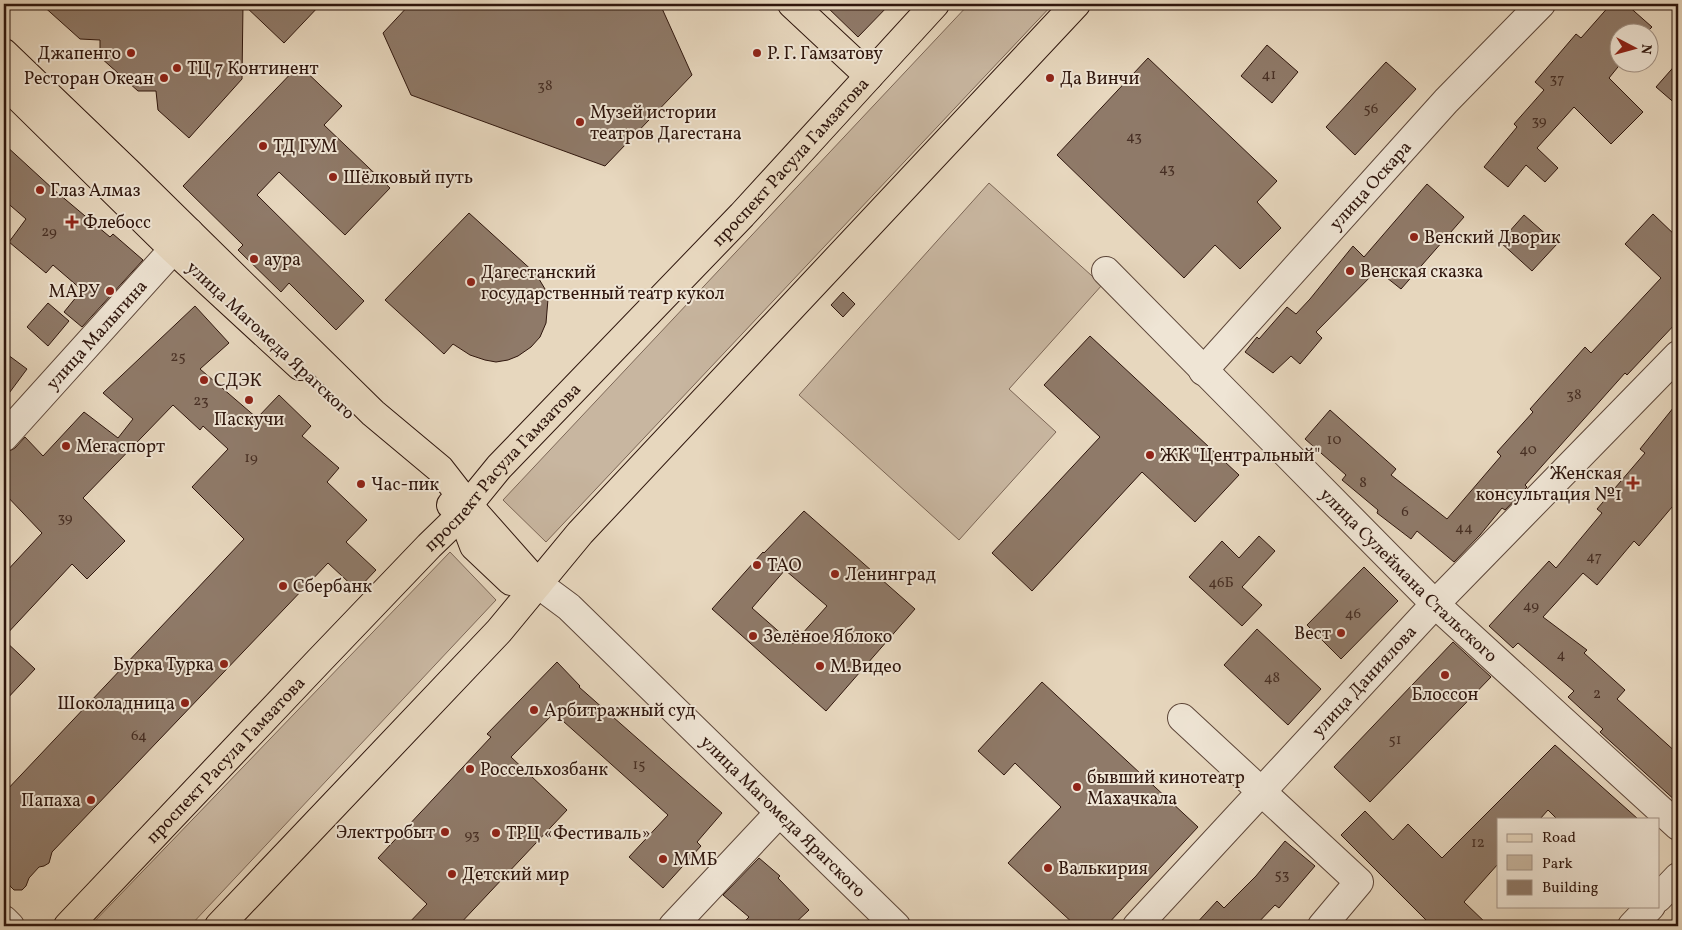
<svg xmlns="http://www.w3.org/2000/svg" width="1682" height="930" viewBox="0 0 1682 930" font-family="Vollkorn,serif">
	<style>
		.green { fill: #c8b6a0; stroke: #7c6656 }
		.building { fill: #8f7a69; stroke: #2f160d; fill-rule: evenodd }
		.lines { fill: none; stroke-linecap: round; stroke-linejoin: round }
		.minor-casing { stroke: #5d4639; stroke-width: 30 }
		.major-casing { stroke: #2f160d; stroke-width: 30 }
		.minor { stroke: #efe5d5; stroke-width: 28 }
		.major { stroke: #e7d7be; stroke-width: 28 }
		.poi-dot { fill: #8f2418; stroke: #efe5d5; stroke-width: 2 }
		.labels { text-anchor: middle; stroke-width: 4; stroke-linejoin: round; paint-order: stroke }
		.number-label { font-size: 15px; fill: #472f24 }
		.poi-label { font-size: 18px; fill: #2f160d; stroke: #efe5d5; text-anchor: start }
		.street-label { font-size: 18px; fill: #2f160d; stroke: #efe5d5 }
	</style>
	<rect width="100%" height="100%" fill="#e7d7be"/>
	<filter id="stains"><feTurbulence type="fractalNoise" baseFrequency=".004" numOctaves="4"/><feColorMatrix values="0 0 0 0 .2 0 0 0 0 .09 0 0 0 0 .02 0 0 0 .5 -.17"/></filter>
	<radialGradient id="worn" r=".72"><stop offset=".6" stop-color="#630" stop-opacity="0"/><stop offset="1" stop-color="#630" stop-opacity=".3"/></radialGradient>
	<!-- green -->
	<path class="green" d="M969 4H1053L546 542 503 500Z
		M989 183 1102 285 1009 389 1056 432 959 540 799 395Z
		M450 552 496 600 190 926H90Z"/>
	<!-- building -->
	<path class="building" d="M41 4H243L242 79 189 138 158 110 156 91H138L100 57V40L80 39Z
		M243 4H321L284 43Z
		M410 4H660L692 75 605 166 411 95 383 33Z
		M824 4H890L858 37Z
		M1611 4H1626L1652 27 1647 32H1620V62H1622L1609 78 1643 112 1611 144 1574 107 1537 148 1558 168 1545 182 1526 165 1508 187 1484 167 1517 127 1514 124 1544 90 1535 82 1576 34 1581 38Z
		M1267 45 1298 72 1272 103 1241 76Z
		M1148 58 1277 181 1257 202 1281 228 1240 269 1215 245 1184 278 1057 155Z
		M1386 62 1416 89 1355 155 1326 127Z
		M1678 62V106L1656 87Z
		M299 65 342 106 324 125 390 188 345 235 279 172 257 195 364 301 336 330 289 283 281 292 238 250 243 245 183 186Z
		M4 144 53 189 110 237 113 234 143 260 82 327 64 312 82 290 53 265 46 273 9 242 26 219 4 200Z
		M1427 184 1464 217 1401 289 1377 270 1316 332 1322 338 1300 364 1291 356 1273 373 1245 352 1257 337 1259 339 1287 307 1296 314 1310 299 1353 246 1364 257Z
		M469 213 536 274 545 289 548 299 546 323 540 337 531 347 518 356 508 360 496 362 485 360 470 355 453 344 444 354 385 300Z
		M1653 214 1678 238V321L1627 375 1625 373 1525 485 1527 487 1505 510 1502 508 1480 535 1454 562 1417 531 1411 539 1377 513 1378 510 1342 480 1346 475 1305 439 1330 410 1396 469 1391 475 1447 519 1501 456 1497 452 1533 412 1530 409 1585 347 1591 353 1661 278 1625 244Z
		M1524 215 1557 244 1532 271 1500 242Z
		M843 292 855 304 843 317 831 305Z
		M48 303 69 321 48 346 27 327Z
		M195 306 229 343 200 369 257 418 279 395 311 426 302 436 339 468 327 482 367 520 346 542 376 570 357 590 328 563 52 852 49 863 44 866 39 867 29 878 26 886 22 890H14L10 886 4 872V793L244 539 192 487 228 449 203 426 200 430 173 405 83 498 125 541 87 579 72 564 4 637V574L42 533 4 493V454L15 448 25 437 43 456 84 412 118 438 133 419 103 393Z
		M1090 336 1239 475 1195 522 1142 472 1032 591 992 553 1100 437 1044 385Z
		M4 352 27 369 4 400Z
		M1678 402V500L1639 546 1634 541 1597 585 1583 573 1543 617 1587 650 1584 653 1625 690 1617 699 1678 754V803L1600 732 1603 729 1568 697 1574 691 1518 643 1513 648 1489 626 1549 561 1556 568 1602 513 1597 509 1645 453 1640 449Z
		M804 511 915 609 826 711 712 609 763 552 764 553ZM785 570 827 606 793 644 752 608Z
		M1259 536 1275 551 1242 587 1262 605 1242 626 1189 577 1222 541 1239 558Z
		M1364 567 1398 601 1341 659 1307 625Z
		M1257 629 1321 689 1288 725 1224 665Z
		M4 640 35 669 4 702Z
		M1453 642 1491 677 1370 802 1334 767Z
		M557 662 580 686 579 687 722 813 697 842 701 846 663 888 629 857 668 815 554 713 511 757 567 810 458 926H406L427 904 378 858 491 737 487 734Z
		M1042 682 1198 827 1106 926H1076L1008 863 1061 807 1015 763 1004 775 978 751Z
		M1555 745 1638 819H1557L1548 810 1540 819H1498V864L1464 902 1489 926H1432L1341 835 1365 811 1393 840 1408 824 1442 858Z
		M1285 841 1315 866 1279 908 1275 905 1255 926H1194L1217 901 1224 908 1256 876Z
		M759 858 780 876 778 878 809 910 792 926H740L749 917 723 895Z"/>
	<g class="lines">
		<defs>
			<g id="minor">
				<path id="s1" d="M1106 271 1435 604 1678 826"/>
				<path id="s2" d="M1203 371 1446 101 1541 4"/>
				<path id="s3" d="M4 437 189 232"/>
				<path id="s4" d="M538 584 569 607 896 926"/>
				<path d="M1182 718 1359 882 1322 926"/>
				<path d="M1658 898 1678 877"/>
				<path d="M4 920 10 926"/>
				<path d="M673 926 779 813"/>
				<path id="s5" d="M1137 926 1435 604 1678 355"/>
				<path d="M1632 926 1651 906"/>
			</g>
			<g id="major">
				<path d="M792 4 869 76"/>
				<path d="M4 53 130 174 373 413 440 469 468 505 538 584"/>
				<path d="M4 83 174 250 300 366"/>
				<path d="M451 505 462 514 474 546 511 581 534 584"/>
				<path id="s6" d="M68 926 317 663 429 546 462 514 468 505 499 467 742 215 935 4"/>
				<path d="M219 926 499 631 580 533 1076 4"/>
			</g>
		</defs>
		<!-- minor casing -->
		<use href="#minor" class="minor-casing"/>
		<!-- major casing -->
		<use href="#major" class="major-casing"/>
		<!-- minor -->
		<use href="#minor" class="minor"/>
		<!-- major -->
		<use href="#major" class="major"/>
	</g>
	<!-- markers -->
	<g class="poi-dot">
		<circle cx="131" cy="53" r="5"/>
		<circle cx="757" cy="53" r="5"/>
		<circle cx="177" cy="68" r="5"/>
		<circle cx="164" cy="78" r="5"/>
		<circle cx="1050" cy="78" r="5"/>
		<circle cx="580" cy="122" r="5"/>
		<circle cx="263" cy="146" r="5"/>
		<circle cx="333" cy="177" r="5"/>
		<circle cx="40" cy="190" r="5"/>
		<path d="M69.5 214.5h5v5h5v5h-5v5h-5v-5h-5v-5h5z"/>
		<circle cx="1414" cy="237" r="5"/>
		<circle cx="254" cy="259" r="5"/>
		<circle cx="1350" cy="271" r="5"/>
		<circle cx="471" cy="282" r="5"/>
		<circle cx="110" cy="291" r="5"/>
		<circle cx="204" cy="380" r="5"/>
		<circle cx="249" cy="400" r="5"/>
		<circle cx="66" cy="446" r="5"/>
		<circle cx="1150" cy="455" r="5"/>
		<path d="M1630.5 475.5h5v5h5v5h-5v5h-5v-5h-5v-5h5z"/>
		<circle cx="361" cy="484" r="5"/>
		<circle cx="757" cy="565" r="5"/>
		<circle cx="835" cy="574" r="5"/>
		<circle cx="283" cy="586" r="5"/>
		<circle cx="1341" cy="633" r="5"/>
		<circle cx="753" cy="636" r="5"/>
		<circle cx="224" cy="664" r="5"/>
		<circle cx="820" cy="666" r="5"/>
		<circle cx="1445" cy="675" r="5"/>
		<circle cx="185" cy="703" r="5"/>
		<circle cx="534" cy="710" r="5"/>
		<circle cx="470" cy="769" r="5"/>
		<circle cx="1077" cy="787" r="5"/>
		<circle cx="91" cy="800" r="5"/>
		<circle cx="445" cy="832" r="5"/>
		<circle cx="496" cy="833" r="5"/>
		<circle cx="663" cy="859" r="5"/>
		<circle cx="1048" cy="868" r="5"/>
		<circle cx="452" cy="874" r="5"/>
	</g>
	<g class="labels">
		<!-- number labels -->
		<g class="number-label">
			<text x="1269" y="79">41</text>
			<text x="1557" y="83">37</text>
			<text x="545" y="90">38</text>
			<text x="1371" y="113">56</text>
			<text x="1539" y="125">39</text>
			<text x="1134" y="141">43</text>
			<text x="1167" y="173">43</text>
			<text x="49" y="236">29</text>
			<text x="178" y="361">25</text>
			<text x="1574" y="399">38</text>
			<text x="201" y="405">23</text>
			<text x="1334" y="444">10</text>
			<text x="1528" y="454">40</text>
			<text x="251" y="462">19</text>
			<text x="1363" y="487">8</text>
			<text x="1405" y="516">6</text>
			<text x="65" y="522">39</text>
			<text x="1464" y="532">44</text>
			<text x="1594" y="561">47</text>
			<text x="1221" y="587">46Б</text>
			<text x="1531" y="610">49</text>
			<text x="1353" y="618">46</text>
			<text x="1561" y="659">4</text>
			<text x="1272" y="682">48</text>
			<text x="1597" y="698">2</text>
			<text x="139" y="740">64</text>
			<text x="1395" y="744">51</text>
			<text x="639" y="769">15</text>
			<text x="472" y="839">93</text>
			<text x="1478" y="847">12</text>
			<text x="1282" y="879">53</text>
		</g>
		<!-- poi labels -->
		<g class="poi-label">
			<text x="121" y="59" text-anchor="end">Джапенго</text>
			<text x="767" y="59">Р. Г. Гамзатову</text>
			<text x="187" y="74">ТЦ 7 Континент</text>
			<text x="154" y="84" text-anchor="end">Ресторан Океан</text>
			<text x="1060" y="84">Да Винчи</text>
			<text x="590" y="118">Музей истории<tspan x="590" dy="21">театров Дагестана</tspan></text>
			<text x="273" y="152">ТД ГУМ</text>
			<text x="343" y="183">Шёлковый путь</text>
			<text x="50" y="196">Глаз Алмаз</text>
			<text x="83" y="228">Флебосс</text>
			<text x="1424" y="243">Венский Дворик</text>
			<text x="264" y="265">аура</text>
			<text x="1360" y="277">Венская сказка</text>
			<text x="481" y="278">Дагестанский<tspan x="481" dy="21">государственный театр кукол</tspan></text>
			<text x="100" y="297" text-anchor="end">МАРУ</text>
			<text x="214" y="386">СДЭК</text>
			<text x="249" y="425" text-anchor="middle">Паскучи</text>
			<text x="76" y="452">Мегаспорт</text>
			<text x="1160" y="461">ЖК "Центральный"</text>
			<text x="1622" y="479" text-anchor="end">Женская<tspan x="1622" dy="21">консультация №1</tspan></text>
			<text x="371" y="490">Час-пик</text>
			<text x="767" y="571">ТАО</text>
			<text x="845" y="580">Ленинград</text>
			<text x="293" y="592">Сбербанк</text>
			<text x="1331" y="639" text-anchor="end">Вест</text>
			<text x="763" y="642">Зелёное Яблоко</text>
			<text x="214" y="670" text-anchor="end">Бурка Турка</text>
			<text x="830" y="672">М.Видео</text>
			<text x="1445" y="700" text-anchor="middle">Блоссон</text>
			<text x="175" y="709" text-anchor="end">Шоколадница</text>
			<text x="544" y="716">Арбитражный суд</text>
			<text x="480" y="775">Россельхозбанк</text>
			<text x="1087" y="783">бывший кинотеатр<tspan x="1087" dy="21">Махачкала</tspan></text>
			<text x="81" y="806" text-anchor="end">Папаха</text>
			<text x="435" y="838" text-anchor="end">Электробыт</text>
			<text x="506" y="839">ТРЦ «Фестиваль»</text>
			<text x="673" y="865">ММБ</text>
			<text x="1058" y="874">Валькирия</text>
			<text x="462" y="880">Детский мир</text>
		</g>
		<!-- street labels -->
		<g class="street-label">
			<text dy="6" stroke="none"><textPath href="#s6" startOffset="1052">проспект Расула Гамзатова</textPath></text>
			<text dy="6" stroke="none"><textPath href="#s2" startOffset="250">улица Оскара</textPath></text>
			<text dy="6" stroke="none"><textPath href="#s3" startOffset="138">улица Малыгина</textPath></text>
			<text transform="translate(271 340) rotate(43)" y="6">улица Магомеда Ярагского</text>
			<text dy="6" stroke="none"><textPath href="#s6" startOffset="632">проспект Расула Гамзатова</textPath></text>
			<text dy="6" stroke="none"><textPath href="#s1" startOffset="429">улица Сулеймана Стальского</textPath></text>
			<text dy="6" stroke="none"><textPath href="#s5" startOffset="334">улица Даниялова</textPath></text>
			<text dy="6" stroke="none"><textPath href="#s6" startOffset="229">проспект Расула Гамзатова</textPath></text>
			<text dy="6" stroke="none"><textPath href="#s4" startOffset="338">улица Магомеда Ярагского</textPath></text>
		</g>
	</g>
	<!-- margin -->
	<rect width="1682" height="930" fill="none" stroke="#e7d7be" stroke-width="20"/>
	<rect x="5" y="5" width="1672" height="920" fill="none" stroke="#2f160d" stroke-width="2.5"/>
	<rect x="10" y="10" width="1662" height="910" fill="none" stroke="#2f160d"/>
	<!-- legend -->
	<rect x="1497" y="818" width="162" height="90" fill="#efe5d5" stroke="#a29285"/>
	<rect x="1507" y="834" width="25" height="8" fill="#e7d7be" stroke="#a29285"/>
	<text x="1542" y="842" font-size="15" fill="#2f160d">Road</text>
	<rect x="1507" y="855" width="25" height="15" fill="#c8b6a0" stroke="#a29285"/>
	<text x="1542" y="868" font-size="15" fill="#2f160d">Park</text>
	<rect x="1507" y="880" width="25" height="15" fill="#8f7a69" stroke="#a29285"/>
	<text x="1542" y="892" font-size="15" fill="#2f160d">Building</text>
	<!-- north arrow -->
	<g transform="translate(1634 48) rotate(96)"><circle r="24" fill="#efe5d5" stroke="#a29285"/>
	<path d="M0-4L9 19L0 12L-9 19Z" fill="#8f2418"/>
	<text y="-8" font-size="14" font-weight="bold" text-anchor="middle" fill="#2f160d">N</text>
	</g>
	<rect width="100%" height="100%" filter="url(#stains)"/>
	<rect width="100%" height="100%" fill="url(#worn)"/>
</svg>
